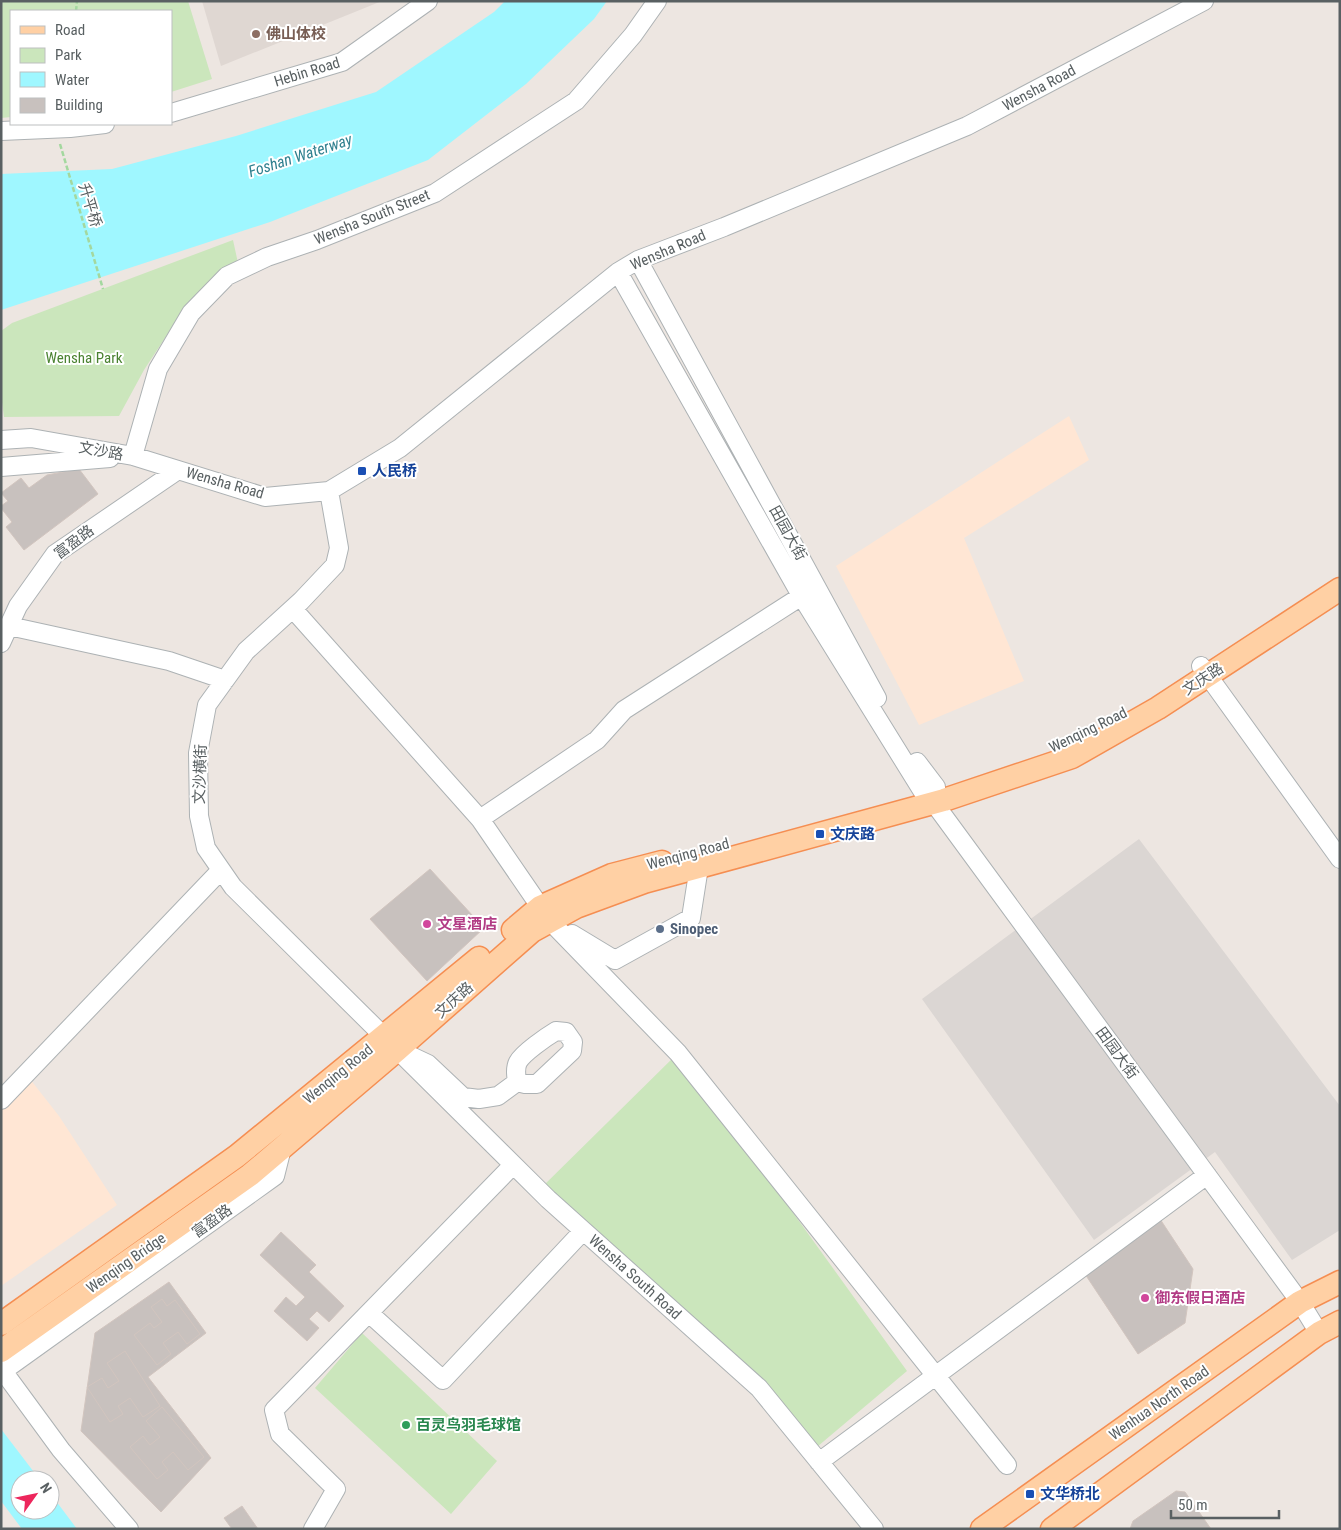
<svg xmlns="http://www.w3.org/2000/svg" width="1341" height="1530" viewBox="0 0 1341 1530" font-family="'Roboto Condensed','Noto Sans SC',sans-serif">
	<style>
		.commercial { fill: #ffe6d4 }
		.industrial { fill: #dbd6d3 }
		.education { fill: #dfd7d2 }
		.green { fill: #cbe6bc }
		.water { fill: #9ff7ff }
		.building { fill: #c8c1be; stroke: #d2c5bf }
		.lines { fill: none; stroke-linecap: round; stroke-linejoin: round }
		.minor-casing { stroke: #adb2b4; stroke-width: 20 }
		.major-casing { stroke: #f58e52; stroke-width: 25 }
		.path { stroke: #a4d89f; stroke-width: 2.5; stroke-dasharray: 5 2.5; stroke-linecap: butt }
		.minor { stroke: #fff; stroke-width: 18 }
		.major { stroke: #ffd0a4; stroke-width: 22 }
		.education-dot { fill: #8d6e63; stroke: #fff; stroke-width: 2 }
		.transit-dot { fill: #1a4fb4; stroke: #fff; stroke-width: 2 }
		.hotel-dot { fill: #d1479c; stroke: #fff; stroke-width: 2 }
		.service-dot { fill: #5c6f8a; stroke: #fff; stroke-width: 2 }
		.leisure-dot { fill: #2e9e5b; stroke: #fff; stroke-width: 2 }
		.labels { text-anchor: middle; stroke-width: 4; stroke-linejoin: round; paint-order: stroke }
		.education-label { font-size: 15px; font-weight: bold; fill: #785e54; stroke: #fff; text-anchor: start }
		.street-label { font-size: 15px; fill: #596062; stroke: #fff }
		.park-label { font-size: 15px; fill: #4a8231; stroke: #fff }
		.transit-label { font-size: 15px; font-weight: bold; fill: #164399; stroke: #fff; text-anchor: start }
		.hotel-label { font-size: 15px; font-weight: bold; fill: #b23c85; stroke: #fff; text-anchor: start }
		.service-label { font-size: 15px; font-weight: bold; fill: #4e5e75; stroke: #fff; text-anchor: start }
		.leisure-label { font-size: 15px; font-weight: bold; fill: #27864d; stroke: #fff; text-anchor: start }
		.water-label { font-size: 16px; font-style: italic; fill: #30808f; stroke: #fff }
	</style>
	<rect width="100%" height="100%" fill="#ede6e1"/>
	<!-- commercial -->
	<path class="commercial" d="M1069 416 1089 460 964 538 1024 681 919 725 836 566Z
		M26 1074 59 1116 117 1205 1 1286V1093Z"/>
	<!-- industrial -->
	<path class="industrial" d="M1139 839 1340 1106V1230L1292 1260 1215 1152 1094 1240 922 999Z"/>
	<!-- education -->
	<path class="education" d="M202 1H382L221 66Z"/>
	<!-- green -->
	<path class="green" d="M1 1H188L212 79 171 92V11H11V117L1 118Z
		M233 240 238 263 182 312 144 370 119 416 4 417 1 395V331L12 323Z
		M678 1053 907 1371 811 1452 759 1388 539 1190Z
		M362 1333 497 1461 451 1514 315 1388Z"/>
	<!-- water -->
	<path class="water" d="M505 1H607L594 19 526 84 428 160 270 222 1 310V174L112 169 236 136 376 92 494 12Z
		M1 1429 40 1480H20V1510H50V1493L77 1529H22L1 1501Z"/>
	<!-- building -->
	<path class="building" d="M79 469 98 494 24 550 6 527 12 522 1 508V506L8 501 1 493 21 478 29 488 47 475Z
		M430 869 484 928 427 981 370 919Z
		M1160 1219 1193 1269 1185 1323 1138 1354 1085 1274Z
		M281 1232 316 1265 309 1272 344 1306 329 1322 317 1311 309 1319 319 1328 307 1341 274 1311 286 1297 296 1306 305 1297 260 1255Z
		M169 1282 206 1333 148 1377 211 1458 161 1512 81 1431 95 1333Z
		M162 1299 167 1306 175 1300 200 1334 187 1344 178 1332 163 1343 171 1354 157 1365 134 1335 150 1323 154 1328 162 1322 151 1307Z
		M125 1351 160 1406 143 1417 130 1398 118 1406 123 1414 110 1422 87 1387 102 1378 108 1388 119 1381 107 1363Z
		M162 1407 204 1457 188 1470 173 1452 162 1462 168 1470 157 1479 130 1447 143 1436 150 1445 160 1437 146 1421Z
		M1176 1491 1185 1492 1211 1529H1130L1133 1521Z
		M242 1506 258 1529H232L224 1518Z"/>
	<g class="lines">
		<defs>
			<path id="minor" d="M171 113 342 62 428 1
				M1 131 70 128 105 124
				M638 260 877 698
				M618 272 802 597 923 792 934 803 1300 1302 1319 1333
				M1 440 31 438 133 456 265 497 329 491 400 448 618 272 638 260 724 227 967 126 1204 1
				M133 456 158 369 191 313 227 276 267 257 317 240 435 193 576 101 633 35 657 1
				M1 467 110 458
				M329 491 339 548 335 565 301 601 246 651 207 705 198 753 199 816 206 848 233 887 548 1199 759 1388 874 1529
				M293 609 480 819 550 921 678 1053 1007 1465
				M9 626 169 661 225 680
				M1 643 18 606 55 554 178 470
				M1201 666 1340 859
				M917 762 936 787 934 803
				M480 819 597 740 624 710 811 590
				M572 934 615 960 691 918 699 867
				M556 1031 566 1032 573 1042 572 1051 537 1084H525L517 1082C516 1075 515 1068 518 1062 523 1053 546 1037 556 1031Z
				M411 1056 428 1064 463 1097 479 1099 498 1096 517 1082
				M1 1100 221 870
				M369 1313 443 1380 583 1231
				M1 1368 3 1371 275 1176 282 1148
				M3 1371 61 1450 129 1529
				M819 1462 1207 1175
				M313 1529 336 1489 280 1434 274 1410 513 1165"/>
			<path id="major" d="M513 930 540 907 612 875 662 862
				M1 1324 237 1156 479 958
				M1 1351 250 1175 397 1050 532 931 576 907 644 882 944 800 1072 757 1158 708 1340 589
				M982 1529 1300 1302 1340 1282
				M1052 1529 1319 1333 1340 1322"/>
		</defs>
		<!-- minor casing -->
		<use href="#minor" class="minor-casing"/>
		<!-- major casing -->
		<use href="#major" class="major-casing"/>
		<!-- path -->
		<path class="path" d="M76 11 77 1
			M60 144 103 289"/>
		<!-- minor -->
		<use href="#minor" class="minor"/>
		<!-- major -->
		<use href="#major" class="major"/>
	</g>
	<!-- markers -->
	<circle class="education-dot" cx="256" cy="34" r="5"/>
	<g class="transit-dot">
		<rect x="357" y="466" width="10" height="10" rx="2.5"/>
		<rect x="815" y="829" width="10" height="10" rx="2.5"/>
		<rect x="1025" y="1489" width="10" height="10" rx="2.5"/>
	</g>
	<g class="hotel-dot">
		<circle cx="427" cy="924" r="5"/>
		<circle cx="1145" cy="1298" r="5"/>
	</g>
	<circle class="service-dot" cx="660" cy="929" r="5"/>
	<circle class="leisure-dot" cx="406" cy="1425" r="5"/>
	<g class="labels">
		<!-- education labels -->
		<g class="education-label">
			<text x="266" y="39">佛山体校</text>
		</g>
		<!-- street labels -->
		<g class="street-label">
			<text transform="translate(307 72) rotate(-17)" y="5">Hebin Road</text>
			<text transform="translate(1039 88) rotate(-28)" y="5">Wensha Road</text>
			<text transform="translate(90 205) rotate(73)" y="5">升平桥</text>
			<text transform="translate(372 217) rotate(-22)" y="5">Wensha South Street</text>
			<text transform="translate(668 250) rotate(-23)" y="5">Wensha Road</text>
			<text transform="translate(101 451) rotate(10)" y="5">文沙路</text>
			<text transform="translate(225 483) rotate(16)" y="5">Wensha Road</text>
			<text transform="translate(788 533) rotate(61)" y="5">田园大街</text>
			<text transform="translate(74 542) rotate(-37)" y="5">富盈路</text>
			<text transform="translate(1203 679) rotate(-33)" y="5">文庆路</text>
			<text transform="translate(1088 730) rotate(-26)" y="5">Wenqing Road</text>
			<text transform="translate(200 774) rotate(-88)" y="5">文沙横街</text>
			<text transform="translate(688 854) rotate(-15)" y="5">Wenqing Road</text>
			<text transform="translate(454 1000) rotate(-42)" y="5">文庆路</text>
			<text transform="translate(1117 1053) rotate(54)" y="5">田园大街</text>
			<text transform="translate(338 1074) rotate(-39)" y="5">Wenqing Road</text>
			<text transform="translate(212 1221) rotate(-36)" y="5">富盈路</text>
			<text transform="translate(126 1263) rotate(-35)" y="5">Wenqing Bridge</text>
			<text transform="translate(635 1277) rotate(42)" y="5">Wensha South Road</text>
			<text transform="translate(1159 1403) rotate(-35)" y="5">Wenhua North Road</text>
		</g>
		<!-- park labels -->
		<g class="park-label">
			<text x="84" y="363">Wensha Park</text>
		</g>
		<!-- transit labels -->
		<g class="transit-label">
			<text x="372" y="476">人民桥</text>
			<text x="830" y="839">文庆路</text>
			<text x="1040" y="1499">文华桥北</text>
		</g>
		<!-- hotel labels -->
		<g class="hotel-label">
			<text x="437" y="929">文星酒店</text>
			<text x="1155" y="1303">御东假日酒店</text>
		</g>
		<!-- service labels -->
		<g class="service-label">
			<text x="670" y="934">Sinopec</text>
		</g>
		<!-- leisure labels -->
		<g class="leisure-label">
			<text x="416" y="1430">百灵鸟羽毛球馆</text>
		</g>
		<!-- water labels -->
		<g class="water-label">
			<text transform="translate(300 155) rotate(-18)" y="6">Foshan Waterway</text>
		</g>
	</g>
	<!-- border -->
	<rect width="1341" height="1530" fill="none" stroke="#596062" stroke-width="5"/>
	<!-- legend -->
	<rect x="10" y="10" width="162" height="115" fill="#ffffff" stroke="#bdbfc0"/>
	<rect x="20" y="26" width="25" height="8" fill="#ffd0a4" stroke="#bdbfc0"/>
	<text x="55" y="35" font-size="15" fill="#596062">Road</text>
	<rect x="20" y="48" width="25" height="15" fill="#cbe6bc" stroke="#bdbfc0"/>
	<text x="55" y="60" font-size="15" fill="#596062">Park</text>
	<rect x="20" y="72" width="25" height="15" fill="#9ff7ff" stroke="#bdbfc0"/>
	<text x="55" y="85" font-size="15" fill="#596062">Water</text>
	<rect x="20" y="98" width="25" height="15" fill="#c8c1be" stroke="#bdbfc0"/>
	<text x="55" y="110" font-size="15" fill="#596062">Building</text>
	<!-- north arrow -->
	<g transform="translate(35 1495) rotate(57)"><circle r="24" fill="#ffffff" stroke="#bdbfc0"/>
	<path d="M0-4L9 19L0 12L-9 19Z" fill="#ed265c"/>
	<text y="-8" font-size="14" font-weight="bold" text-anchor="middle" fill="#596062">N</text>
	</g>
	<!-- scale -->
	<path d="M1171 1510v8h108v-8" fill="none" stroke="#596062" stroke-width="2.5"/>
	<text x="1178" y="1510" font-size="15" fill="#596062" stroke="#ffffff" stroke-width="4" paint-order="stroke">50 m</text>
</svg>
